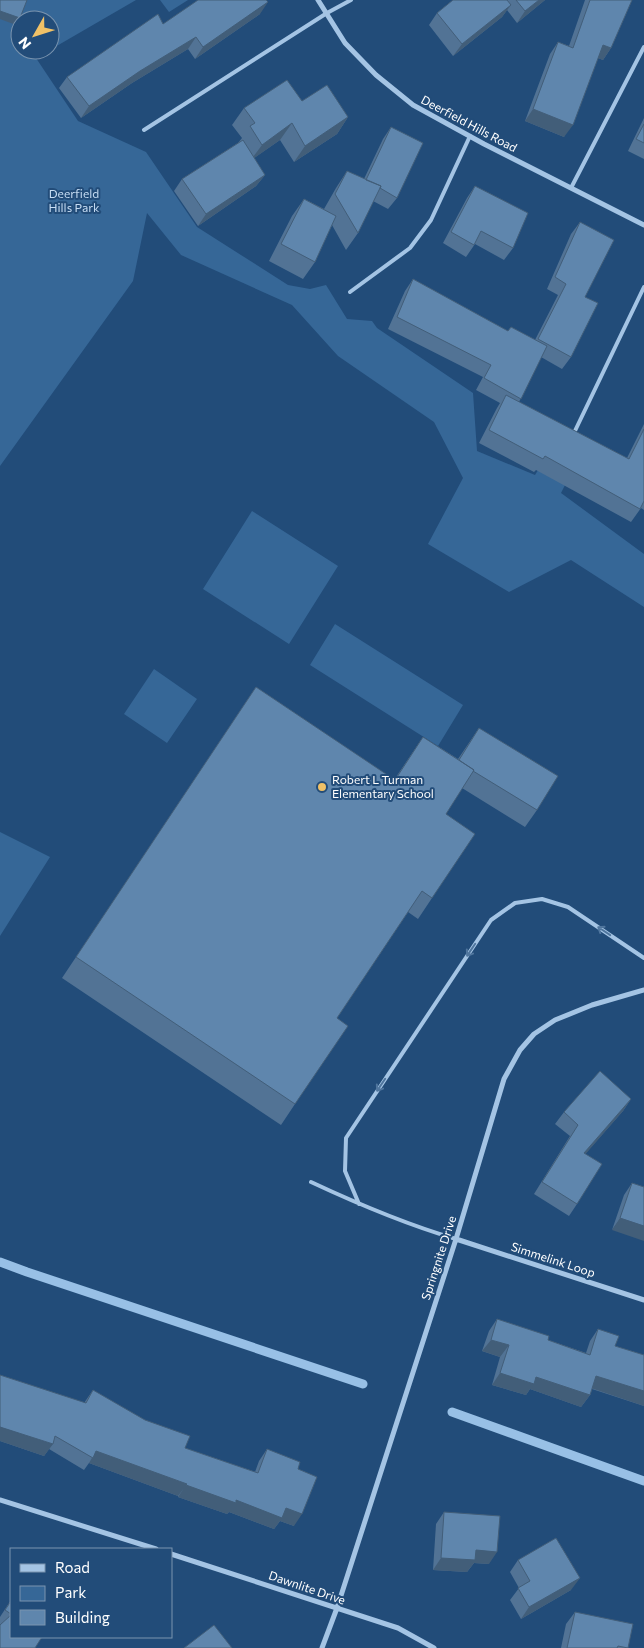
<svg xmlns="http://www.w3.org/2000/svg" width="644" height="1648" viewBox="0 0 644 1648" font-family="Commissioner,sans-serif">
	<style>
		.green { fill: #366797; fill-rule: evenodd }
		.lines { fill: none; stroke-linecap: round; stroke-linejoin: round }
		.stream { stroke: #98c0e6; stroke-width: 9 }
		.service { stroke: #a4c4e4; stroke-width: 4 }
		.minor { stroke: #a4c4e4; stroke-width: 5 }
		.wall { fill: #527395 }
		.shaded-wall { fill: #425e79 }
		.building { fill: #5f86ad; stroke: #425e79 }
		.oneway { stroke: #50769e }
		.poi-dot { fill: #f0c167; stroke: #224c79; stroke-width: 2 }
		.labels { text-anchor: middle; stroke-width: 4; stroke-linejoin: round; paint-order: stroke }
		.street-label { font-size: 12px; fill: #fff; stroke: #224c79 }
		.park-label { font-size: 12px; fill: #c7ddf4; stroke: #224c79 }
		.poi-label { font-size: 12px; fill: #fff; stroke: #224c79; text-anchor: start }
	</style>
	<rect width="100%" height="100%" fill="#224c79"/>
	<!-- green -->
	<path class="green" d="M0 0H136L36 58 78 121 146 152 197 227 288 285 310 289 326 285 347 319 372 321 377 328 473 393 477 451 535 475 562 431 585 445 561 493 644 554V607L571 560 509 592 428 544 463 478 434 422 338 356 292 305 181 255 147 213 133 281 0 466ZM20 20H50V50H20Z
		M160 0H188L169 12Z
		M252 511 338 566 289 644 203 589Z
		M335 624 463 705 438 746 310 665Z
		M154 669 197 699 167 743 124 714Z
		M0 832 50 857 0 936Z"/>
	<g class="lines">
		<!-- stream -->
		<path class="stream" d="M0 1262 27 1272 363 1384
			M452 1412 644 1481"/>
		<!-- service -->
		<path class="service" d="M144 130 327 13 351 0
			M571 188 644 47
			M350 292 410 248 431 220 470 136
			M573 435 644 287
			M311 1182C358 1204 405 1224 456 1239
			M359 1204 345 1171 346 1138 491 920 515 903 542 899 568 907 644 958"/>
		<!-- minor -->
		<path class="minor" d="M318 0 345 43 376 75 413 105 484 144 644 225
			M456 1239 644 1300
			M0 1500 156 1549
			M171 1554 398 1628 434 1648
			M322 1648 337 1608 456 1239 504 1079 520 1050 534 1034 555 1020 592 1005 644 990"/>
	</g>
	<!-- wall -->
	<path class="wall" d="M453 0H545L517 23 507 10 502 17 453 56 429 25 437 13Z
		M585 0H632L611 48 603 60 598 58 564 137 525 121 550 54 558 42 569 46Z
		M260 14 195 59 188 49 132 83 81 118 59 88 67 77 163 24Z
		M302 101 348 117 337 134 294 162 280 140 254 158 265 175 256 186 198 226 174 191 182 179 238 143 242 138 232 125 244 108Z
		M644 118V159L628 151Z
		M391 127 397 198 388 209 373 201 358 233 346 250 332 225 315 262 303 279 269 261 292 216 304 199 324 209 336 188 347 171 364 179 383 139Z
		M475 186 513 248 504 260 475 244 466 257 443 243 467 198Z
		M580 222 585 297 571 357 562 369 541 357 519 402 627 458 644 424V510L641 508 631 522 536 470 534 472 479 443 497 408 500 403 476 390 483 377 388 329 405 291 413 279 508 331 511 327 535 340 558 295 547 289 571 234Z
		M256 687 394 780 423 737 458 759 479 728 537 810 525 827 462 788 446 814 432 898 418 919 408 912 337 1018 295 1104 281 1125 62 978Z
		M631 1099 623 1111 585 1154 577 1204 569 1216 534 1194 570 1136 555 1124 564 1112Z
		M632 1183 644 1187 612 1230 624 1195Z
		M497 1319 548 1340 586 1353 590 1341 598 1329 615 1346 644 1355V1406L592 1389 590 1395 581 1407 530 1389 526 1395 492 1385 500 1357 482 1351 489 1331Z
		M93 1390 185 1448 255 1472 259 1461 267 1449 298 1469 294 1526 280 1521 274 1529 229 1512 227 1514 178 1497V1496L89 1463 84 1470 49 1449 44 1456 0 1441 84 1403Z
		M444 1512 489 1564 474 1563 467 1572 433 1570 436 1524Z
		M518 1560 571 1590 521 1619 510 1600 519 1588 510 1572Z
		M11 1600V1637L0 1624V1617Z
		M575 1612 628 1648H561L566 1624Z"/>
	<!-- shaded-wall -->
	<path class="shaded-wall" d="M539 0H545L517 23 525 11Z
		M268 2 260 14 195 59 203 47Z
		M511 5 502 17 453 56 462 44Z
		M0 11 20 18 16 25 0 19Z
		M196 37 188 49 132 83 81 118 89 106 140 71Z
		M603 45 611 48 603 60 595 57Z
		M533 109 573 125 564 137 525 121Z
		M348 117 337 134 294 162 305 146Z
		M292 123 280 140 250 161 262 145Z
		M265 175 256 186 198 226 206 214Z
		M631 1099 623 1111 576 1165 584 1153Z
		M620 1218 644 1226V1241L612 1230Z
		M491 1340 509 1345 500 1357 482 1351Z
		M500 1373 536 1377 590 1395 581 1407 530 1389 526 1395 492 1385Z
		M596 1376 644 1391V1406L588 1387Z
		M0 1427 53 1444 44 1456 0 1441Z
		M96 1451 187 1484 178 1496 89 1463Z
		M186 1485 236 1500 286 1508 302 1514 294 1526 280 1521 274 1529 229 1512 227 1514 178 1497Z
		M476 1550 497 1552 489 1564 474 1563 467 1572 433 1570 441 1558Z
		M580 1578 571 1590 521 1619 529 1607Z"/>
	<!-- building -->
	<path class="building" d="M0 0H27L20 18 0 11Z
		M198 0H266L268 2 203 47 196 37 140 71 89 106 67 77 158 14 163 24Z
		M453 0H507L511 5 462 44 437 13Z
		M516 0H539L525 11Z
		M590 0H632L611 48 603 45 573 125 533 109 558 42 573 48Z
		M287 80 302 101 327 85 348 117 305 146 292 123 262 145 250 126 255 123 244 108Z
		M644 124V143L636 139Z
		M391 127 423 143 397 198 380 188 381 186 366 180Z
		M243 140 265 175 206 214 182 179Z
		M347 171 381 186 358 233 335 194Z
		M475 186 528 213 513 248 481 231 474 245 451 232Z
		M304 199 336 216 315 262 281 244Z
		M580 222 614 240 585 297 598 303 571 357 538 339 566 284 555 277Z
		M413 279 508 331 511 327 547 346 521 399 484 378 491 365 397 317Z
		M506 395 629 459 644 429V501L640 509 545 456 543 459 489 430Z
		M256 687 395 780 423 737 474 770 446 814 475 834 432 898 422 891 337 1018 348 1026 295 1104 76 957Z
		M479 728 558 776 537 810 473 771 474 770 459 760Z
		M600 1071 631 1099 584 1153 602 1164 577 1204 542 1182 578 1125 564 1112Z
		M632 1183 644 1187V1226L620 1218Z
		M497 1319 549 1336 548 1340 590 1355 598 1329 619 1336 615 1346 644 1355V1391L596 1376 590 1395 536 1377 534 1384 500 1373 509 1345 491 1340Z
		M0 1375 86 1403 93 1390 145 1420 190 1436 185 1448 258 1473 267 1449 300 1462 298 1469 317 1477 302 1514 286 1508 282 1518 236 1500V1503L186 1485 187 1484 96 1451 93 1458 55 1436 53 1444 0 1427Z
		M444 1512 500 1516 497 1552 476 1550 475 1560 441 1558Z
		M556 1538 580 1578 529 1607 518 1588 530 1581 518 1560Z
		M11 1601V1614L5 1610Z
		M575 1612 633 1624 628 1648 618 1646 617 1648H567Z
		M11 1615V1637H42L35 1648H0V1625Z
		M214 1625 232 1648H184Z"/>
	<!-- one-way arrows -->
	<defs><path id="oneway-shaft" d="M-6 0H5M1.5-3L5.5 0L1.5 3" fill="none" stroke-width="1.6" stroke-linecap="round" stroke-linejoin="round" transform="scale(1.25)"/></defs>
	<g class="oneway">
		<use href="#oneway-shaft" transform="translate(604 931) rotate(-146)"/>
		<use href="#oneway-shaft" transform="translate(471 950) rotate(124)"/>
		<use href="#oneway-shaft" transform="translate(381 1085) rotate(124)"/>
	</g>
	<!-- markers -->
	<circle class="poi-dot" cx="322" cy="787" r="5"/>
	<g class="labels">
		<!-- street labels -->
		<g class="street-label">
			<text transform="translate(469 124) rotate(28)" y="4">Deerfield Hills Road</text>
			<text transform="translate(439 1258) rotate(-72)" y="4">Springnite Drive</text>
			<text transform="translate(553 1260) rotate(18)" y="4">Simmelink Loop</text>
			<text transform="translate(307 1588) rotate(19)" y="4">Dawnlite Drive</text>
		</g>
		<!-- park labels -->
		<g class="park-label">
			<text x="74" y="198">Deerfield<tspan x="74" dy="14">Hills Park</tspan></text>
		</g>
		<!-- poi labels -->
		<g class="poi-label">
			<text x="332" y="784">Robert L Turman<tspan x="332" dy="14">Elementary School</tspan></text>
		</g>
	</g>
	<!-- legend -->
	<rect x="10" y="1548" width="162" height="90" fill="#224c79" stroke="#7a94af"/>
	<rect x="20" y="1564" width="25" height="8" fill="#a4c4e4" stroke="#7a94af"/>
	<text x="55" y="1573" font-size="15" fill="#ffffff">Road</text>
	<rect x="20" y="1586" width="25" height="15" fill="#366797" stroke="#7a94af"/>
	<text x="55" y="1598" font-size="15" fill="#ffffff">Park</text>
	<rect x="20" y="1610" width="25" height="15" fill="#5f86ad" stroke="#7a94af"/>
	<text x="55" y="1623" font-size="15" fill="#ffffff">Building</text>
	<!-- north arrow -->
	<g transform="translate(35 35) rotate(231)"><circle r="24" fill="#224c79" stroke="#7a94af"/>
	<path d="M0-4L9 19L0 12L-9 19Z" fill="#f0c167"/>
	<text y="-8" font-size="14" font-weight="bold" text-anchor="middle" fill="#ffffff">N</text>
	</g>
</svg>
